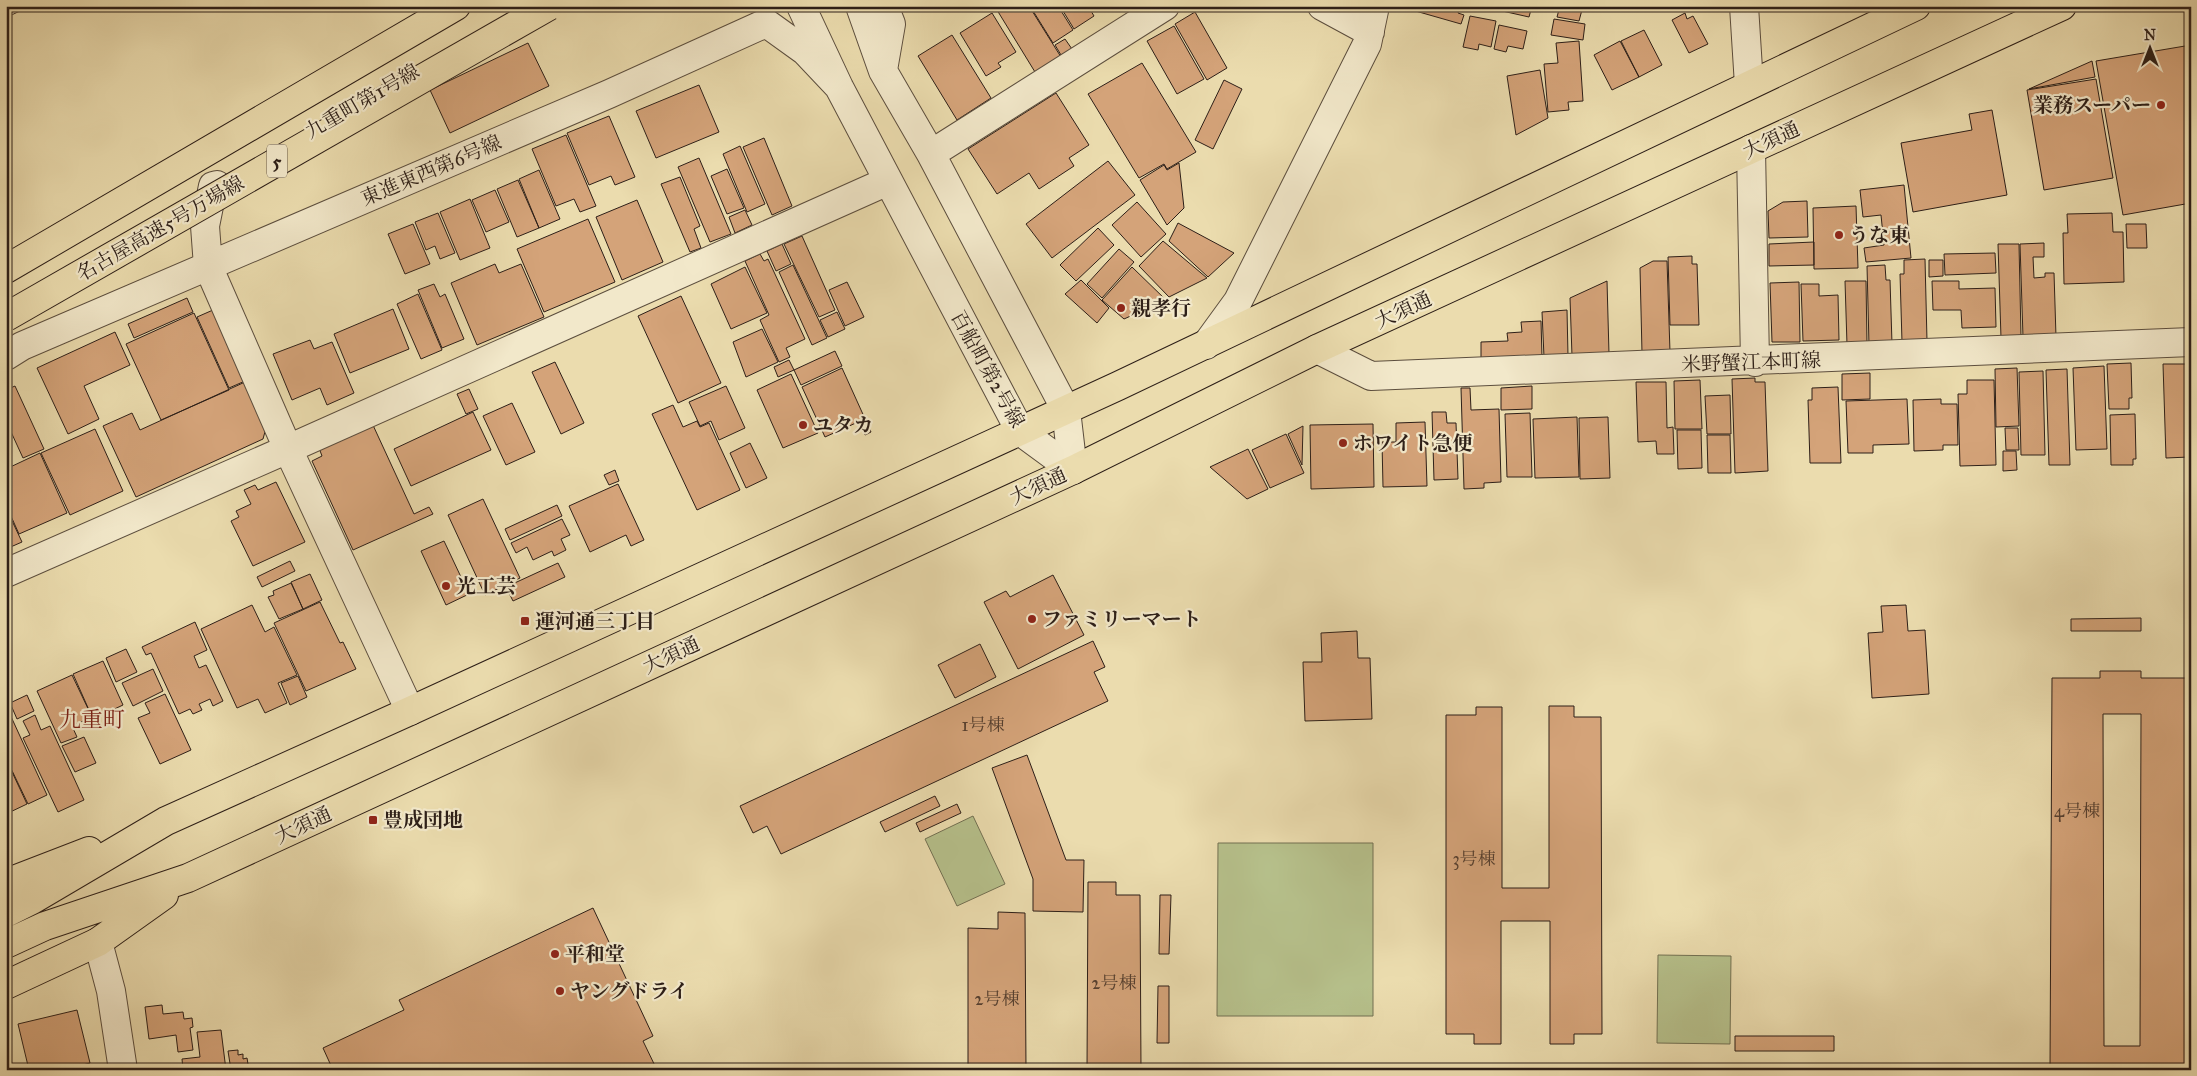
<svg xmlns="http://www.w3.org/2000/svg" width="2197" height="1076" viewBox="0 0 2197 1076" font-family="'IM FELL Great Primer','Noto Serif JP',serif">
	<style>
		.green { fill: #b6c08b; stroke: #727052 }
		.building { fill: #d4a379; stroke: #2d1f18; fill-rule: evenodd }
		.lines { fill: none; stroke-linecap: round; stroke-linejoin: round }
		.minor-casing { stroke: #5c4e3e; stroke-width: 30 }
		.major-casing { stroke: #2d1f18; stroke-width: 30 }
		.highway-casing { stroke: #2d1f18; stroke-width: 30 }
		.minor { stroke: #f2e8ca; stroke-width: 28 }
		.major { stroke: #ebdcae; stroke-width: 28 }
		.highway { stroke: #ebdcae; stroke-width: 28 }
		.rail-casing { stroke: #2d1f18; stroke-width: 5.5 }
		.rail { stroke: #f2e8ca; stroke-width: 4; stroke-dasharray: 11; stroke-linecap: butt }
		.highway-bridge-casing { stroke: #2d1f18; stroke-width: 30; stroke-linecap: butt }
		.highway-bridge { stroke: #ebdcae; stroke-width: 28 }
		.poi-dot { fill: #8f2418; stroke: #f2e8ca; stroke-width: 2 }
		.labels { text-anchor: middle; stroke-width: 4.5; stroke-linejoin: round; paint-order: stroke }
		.number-label { font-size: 18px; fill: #574030 }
		.shield { fill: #f2e8ca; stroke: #685b4d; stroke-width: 1 }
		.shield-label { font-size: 19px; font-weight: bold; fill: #2d1f18 }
		.street-label { font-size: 20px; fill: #2d1f18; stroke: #f2e8ca }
		.poi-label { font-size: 20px; font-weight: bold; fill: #2d1f18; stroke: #f2e8ca; text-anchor: start }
		.quarter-label { font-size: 22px; fill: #7a1f14; stroke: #f2e8ca }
	</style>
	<rect width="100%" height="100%" fill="#ebdcae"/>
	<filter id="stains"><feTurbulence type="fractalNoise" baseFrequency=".004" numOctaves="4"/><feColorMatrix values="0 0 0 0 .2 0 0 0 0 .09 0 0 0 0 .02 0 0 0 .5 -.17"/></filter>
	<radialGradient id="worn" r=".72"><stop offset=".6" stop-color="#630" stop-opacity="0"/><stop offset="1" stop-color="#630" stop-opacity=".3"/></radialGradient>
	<!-- green -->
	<path class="green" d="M973 816 1005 884 957 906 925 839Z
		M1218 843H1373V1016H1217Z
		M1658 955 1731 956 1730 1044 1657 1043Z"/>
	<!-- building -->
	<path class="building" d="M1003 6H1029L1061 57 1035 72 997 10Z
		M1030 6H1058L1073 30 1053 43Z
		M1060 6H1088L1094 16 1074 29Z
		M1398 6H1460L1458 13 1464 15 1461 24Z
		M1480 6H1532L1529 17Z
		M1560 6H1583L1579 21 1557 17Z
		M1195 12 1227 68 1207 80 1175 24Z
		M992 13 1016 52 998 63 1001 67 986 76 960 33Z
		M1685 13 1687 19 1693 16 1708 44 1689 53 1672 20Z
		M1470 16 1496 21 1491 47 1479 44 1478 50 1463 47Z
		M1554 19 1585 24 1583 40 1551 35Z
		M1499 25 1527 31 1523 49 1508 46 1506 52 1494 49Z
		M1174 26 1204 79 1177 94 1147 41Z
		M1644 30 1662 65 1639 77 1621 41Z
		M952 35 991 98 957 120 918 56Z
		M1065 39 1072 49 1061 55 1055 45Z
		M1579 41 1583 101 1568 102 1569 110 1548 112 1544 64 1558 63 1556 43Z
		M1620 41 1639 77 1612 90 1594 55Z
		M528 43 549 86 450 133 430 90Z
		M2191 45V203L2123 215 2096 61Z
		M2092 61 2095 77 2029 89Z
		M1142 63 1196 152 1167 169 1164 164 1139 178 1088 94Z
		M1540 70 1548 118 1516 135 1507 76Z
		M2096 79 2113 178 2044 190 2027 90Z
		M1224 80 1242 89 1213 149 1195 140Z
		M699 85 719 132 656 158 636 111Z
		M1056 93 1089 145 1069 158 1074 166 1039 189 1029 173 997 194 968 149Z
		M1992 110 2007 195 1913 212 1901 143 1972 130 1969 114Z
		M609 116 635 177 615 185 611 176 589 185 567 133Z
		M566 135 596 206 580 212 574 199 556 206 532 149Z
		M764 138 792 206 772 215 743 147Z
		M740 146 765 204 747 212 723 154Z
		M699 158 731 234 710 242 678 167Z
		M1108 161 1135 195 1052 258 1026 224Z
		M1179 163 1184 208 1167 225 1140 180 1164 165 1167 170Z
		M727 169 744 208 727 214 711 176Z
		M539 170 560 219 539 228 519 179Z
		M680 177 700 226 694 229 701 248 690 252 661 184Z
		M518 180 539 228 517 237 497 189Z
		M1904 185 1911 258 1866 262 1864 248 1884 245 1881 215 1863 217 1860 190Z
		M495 190 509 222 486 232 472 200Z
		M470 199 490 248 460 260 440 212Z
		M637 200 663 262 622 280 596 217Z
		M1807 201 1808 237 1769 238 1768 211 1783 202Z
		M1137 202 1166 234 1141 257 1112 225Z
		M1856 206 1858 268 1814 269 1813 208Z
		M745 210 752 225 735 233 729 217Z
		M438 213 455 253 440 259 435 246 426 250 415 222Z
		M2112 213 2113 232H2123L2124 282 2064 284 2063 233H2068L2067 214Z
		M588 219 615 282 544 312 517 249Z
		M1178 223 1234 253 1208 277 1169 241Z
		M413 224 430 264 405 274 388 234Z
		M2126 224H2146L2147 248H2127Z
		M1098 228 1114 245 1076 281 1060 265Z
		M802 236 835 310 819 317 784 244Z
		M2186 240H2191V316H2187Z
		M1163 241 1207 278 1169 297 1139 266Z
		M1814 242V265L1769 266V244Z
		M2044 243V257H2033L2034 278 2045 277V273H2054L2056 337H2023L2020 244Z
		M782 244 791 264 776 271 767 251Z
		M1998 244H2019L2021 337 2001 338Z
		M1119 249 1134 262 1102 298 1087 284Z
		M1995 253 1996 273 1945 275 1944 254Z
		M760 254 764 261 768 259 805 339 786 348 790 357 779 362 760 320 769 315 745 261Z
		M1692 256V264H1697L1699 325H1670L1668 257Z
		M1925 259 1927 341 1902 342 1900 274H1904V260Z
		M1929 260H1943V276L1929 277Z
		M1653 261H1667L1670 352 1642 353 1640 268Z
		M495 264 499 273 521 264 544 317 477 345 451 283Z
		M793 265 827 338 812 345 779 272Z
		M1885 265 1886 280H1890L1892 344 1869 345 1867 266Z
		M745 267 767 313 731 329 711 284Z
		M1132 267 1166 300 1124 319 1102 300Z
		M1081 280 1109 308 1097 323 1065 294Z
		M1607 281 1609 354 1572 356 1570 298Z
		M1845 281H1866L1867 345H1847Z
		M1932 281H1959V289L1995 288 1996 327 1962 328 1961 310H1933Z
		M847 282 864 317 845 326 829 290Z
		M1799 282 1800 342H1772L1770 283Z
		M434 284 440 297 445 294 464 339 442 348 418 290Z
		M1801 284H1819V296L1838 295 1839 340 1803 341Z
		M418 294 442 350 421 359 397 304Z
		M681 296 721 383 678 403 638 316Z
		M187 298 193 312 134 338 128 324Z
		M393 309 409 349 350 373 334 334Z
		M213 310 245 381 229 388 197 317Z
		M1567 310 1568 356 1544 357 1542 312Z
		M837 312 845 329 828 337 820 320Z
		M194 313 229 390 161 420 126 344Z
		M1541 321 1542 357 1481 359V342L1508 341 1507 333 1522 332 1521 322Z
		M762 329 778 362 746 377 733 342Z
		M115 332 130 365 84 386 99 419 68 434 37 368Z
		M310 340 314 349 332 342 354 393 327 405 320 388 292 400 273 354Z
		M835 351 842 366 801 385 794 370Z
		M789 360 794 370 778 377 774 367Z
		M2187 360H2191V461H2190Z
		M555 362 584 423 561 434 532 372Z
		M2131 363 2132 398H2129V409H2109L2107 364Z
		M2163 364H2186L2189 457 2166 458Z
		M2104 366 2107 449 2076 450 2073 368Z
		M842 368 871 432 865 435 858 422 825 437 802 387Z
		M2017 368 2019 426 1996 427 1995 369Z
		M2067 369 2070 465H2049L2046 370Z
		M2043 371 2045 455H2021L2019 372Z
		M1870 373V399L1842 400V374Z
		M791 374 818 433 783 448 757 390Z
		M1755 378V382H1765L1768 471 1735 473 1732 379Z
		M1700 380 1702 429H1675L1674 381Z
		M1967 380H1994L1996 465 1960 466 1958 394H1967Z
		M245 382 266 428 263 439 136 497 103 426 132 413 140 430Z
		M1636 382H1666L1667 428 1673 427 1674 454H1657L1656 441 1638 442Z
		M15 386 44 449 23 458 6 421V390Z
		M726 386 745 428 719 440 711 421 700 426 689 402Z
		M1532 386V409L1501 410V388Z
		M1838 387 1841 463H1810L1808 400H1812V388Z
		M1461 388H1470L1471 410 1499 409 1501 482 1484 483V488L1464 489Z
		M469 389 478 409 466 414 457 394Z
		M1730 395 1731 434H1707L1705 396Z
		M1907 399 1909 444 1873 445V453H1848L1846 401Z
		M1941 399V404H1957L1958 445H1943V450L1914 451 1913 400Z
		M512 403 535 452 506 465 483 416Z
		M673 405 683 427 697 421 700 427 709 423 740 490 697 510 652 414Z
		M473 412 491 450 411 486 394 449Z
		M1432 412H1446L1447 423H1456L1458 479 1434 480Z
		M1530 413 1532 477H1507L1505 414Z
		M2135 414 2136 459H2133V465H2111L2110 415Z
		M1577 417 1579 477 1535 478 1533 419Z
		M1608 417 1610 478 1580 479 1579 418Z
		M1425 422 1427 486 1383 487 1382 442H1396V423Z
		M372 423 414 514 429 507 433 514 353 550 312 461 322 456 319 448Z
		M1373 424 1374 487 1311 489 1310 425Z
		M1303 426 1302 465 1288 434Z
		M2005 428H2018L2019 450H2006Z
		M95 429 123 491 70 515 41 453Z
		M1677 430H1701L1702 468 1678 469Z
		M1286 434 1304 473 1270 488 1252 450Z
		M1707 435H1730L1731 473H1708Z
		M750 443 767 478 746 488 730 453Z
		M1248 449 1268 489 1247 499 1210 467Z
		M2003 451H2016L2017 470 2003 471Z
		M40 453 67 513 19 534 6 505V469Z
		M615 470 619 481 609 485 604 475Z
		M276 482 305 542 253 566 231 521 239 517 236 511 251 504 244 490 255 485 258 490Z
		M618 484 644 540 631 546 626 535 590 552 569 506Z
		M483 499 520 578 485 595 448 515Z
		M557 505 562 516 510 540 505 529Z
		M6 508 22 542 6 549Z
		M562 519 570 535 561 539 566 550 554 556 552 551 533 560 527 547 516 553 511 543Z
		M444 541 469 594 446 605 421 551Z
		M290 561 295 571 262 587 257 577Z
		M558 563 565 577 513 601 506 587Z
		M310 574 322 600 303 609 291 582Z
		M1053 575 1084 635 1018 669 984 602 1006 591 1010 597Z
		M291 583 303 609 279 619 268 597 274 595 273 591Z
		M320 602 340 643 343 642 356 669 306 691 274 623Z
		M252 605 265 632 274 627 297 675 278 683 287 703 265 713 258 699 237 708 201 629Z
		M1906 605 1908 631 1925 630 1929 694 1872 698 1868 633 1883 632 1881 606Z
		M2141 618V631H2071V619Z
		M195 622 207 650 194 656 199 668 206 665 223 701 213 706 210 699 199 704 202 710 193 714 190 709 179 714 151 653 146 655 142 647Z
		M1357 631 1358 658H1370L1372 719 1305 721 1303 662H1322L1321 633Z
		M1093 641 1105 667 1094 672 1108 701 781 854 767 826 753 833 740 806Z
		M980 644 996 677 955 698 938 665Z
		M126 649 137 672 116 682 106 658Z
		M103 661 123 705 93 719 73 674Z
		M153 669 163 691 133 706 122 683Z
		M2100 671H2141V678H2191V1070H2050L2052 678H2100ZM2103 714H2141L2140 1046H2104Z
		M72 675 92 717 72 726 77 737 61 743 37 691Z
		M298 676 307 697 290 705 281 683Z
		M165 694 191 750 160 764 138 718 150 713 145 703Z
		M27 695 34 711 17 719 10 703Z
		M1549 706H1574V717H1601L1602 1034H1574V1044H1550V921H1501V1044H1474V1034H1446V715H1476V707H1502V888H1549Z
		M8 710 47 795 28 804 6 758Z
		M35 715 41 730 50 726 84 800 58 812 23 738 30 735 23 721Z
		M84 737 96 763 75 772 62 746Z
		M1027 755 1066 860H1084L1083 912 1033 911V879L992 768Z
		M6 759 27 804 6 814Z
		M935 796 940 806 885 832 880 822Z
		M957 804 961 813 920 832 916 823Z
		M1088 882H1116V895H1140L1141 1070H1087Z
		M1160 895H1171L1169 954H1159Z
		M593 908 653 1036 643 1041 657 1070H333L323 1048 404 1010 399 1000Z
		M998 912 1025 913 1026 1070H968V928L998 929Z
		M1158 986H1169V1043H1157Z
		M162 1005 163 1014 183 1012 184 1019 192 1018 193 1027 190 1028 193 1050 178 1052 176 1035 149 1039 145 1007Z
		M77 1010 90 1063 64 1070H29L18 1024Z
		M221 1030 226 1070H183L182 1059 200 1057 197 1032Z
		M1735 1036H1834V1051H1735Z
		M238 1050V1055L243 1054V1059L247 1058 249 1070H231L228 1051Z"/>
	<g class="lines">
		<defs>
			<path id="minor" d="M801 6 839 87 1020 431 1073 470
				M860 6 883 71 931 154 1066 410 1073 470
				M1322 6 1370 32
				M1744 6 1749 85
				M883 70 891 24 884 6
				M1751 149 1755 362
				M931 154 1165 6
				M217 185 213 186 205 226 208 266 288 449 410 711
				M1206 345 1238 301 1367 44 1375 6
				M1317 349 1371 376 2191 342
				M6 356 22 346 609 94 766 23 805 51 839 87
				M6 573 288 449 888 181
				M98 942 111 991 123 1070"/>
			<path id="major" d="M6 883 89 851
				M6 913 32 900 166 821 410 711 1118 386 1916 6
				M6 944 45 926 188 878 1073 470 1317 349 2062 6
				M6 985 98 942 164 895"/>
			<path id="highway" d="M6 269 456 6"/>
		</defs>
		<!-- minor casing -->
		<use href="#minor" class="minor-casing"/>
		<!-- major casing -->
		<use href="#major" class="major-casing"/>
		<!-- highway casing -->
		<use href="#highway" class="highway-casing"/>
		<!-- minor -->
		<use href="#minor" class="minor"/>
		<!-- major -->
		<use href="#major" class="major"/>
		<!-- highway -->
		<use href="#highway" class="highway"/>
		<defs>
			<path id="rail" d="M6 15 25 6"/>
		</defs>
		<!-- rail casing -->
		<use href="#rail" class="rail-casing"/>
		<!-- rail -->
		<use href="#rail" class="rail"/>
		<defs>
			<path id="highway-bridge" d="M6 317 549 6"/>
		</defs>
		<!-- highway-bridge casing -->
		<use href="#highway-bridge" class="highway-bridge-casing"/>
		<!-- highway-bridge -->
		<use href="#highway-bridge" class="highway-bridge"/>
	</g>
	<!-- markers -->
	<g class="poi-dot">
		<circle cx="2161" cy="105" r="5"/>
		<circle cx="1839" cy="235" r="5"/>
		<circle cx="1121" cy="308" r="5"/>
		<circle cx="803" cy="425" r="5"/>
		<circle cx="1343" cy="443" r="5"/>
		<circle cx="446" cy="586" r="5"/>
		<circle cx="1032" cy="619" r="5"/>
		<rect x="520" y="616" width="10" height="10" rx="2.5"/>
		<rect x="368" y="815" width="10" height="10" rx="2.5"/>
		<circle cx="555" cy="954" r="5"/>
		<circle cx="560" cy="991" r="5"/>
	</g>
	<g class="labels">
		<!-- number labels -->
		<g class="number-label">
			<text x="983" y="731">1号棟</text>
			<text x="2077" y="817">4号棟</text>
			<text x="1474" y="865">3号棟</text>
			<text x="1114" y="989">2号棟</text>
			<text x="997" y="1005">2号棟</text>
		</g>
		<!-- shield labels -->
		<rect class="shield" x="267" y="144.5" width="20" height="33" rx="4"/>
		<g class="shield-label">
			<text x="277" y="168">5</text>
		</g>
		<!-- street labels -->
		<g class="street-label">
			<text transform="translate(362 101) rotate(-30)" y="7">九重町第1号線</text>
			<text transform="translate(1771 140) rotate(-25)" y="7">大須通</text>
			<text transform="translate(431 170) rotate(-23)" y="7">東進東西第6号線</text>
			<text transform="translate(160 228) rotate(-30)" y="7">名古屋高速5号万場線</text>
			<text transform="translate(1403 310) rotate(-25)" y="7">大須通</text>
			<text transform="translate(1751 362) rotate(-2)" y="7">米野蟹江本町線</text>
			<text transform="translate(988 369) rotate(61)" y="7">百船町第2号線</text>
			<text transform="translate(1038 486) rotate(-25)" y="7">大須通</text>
			<text transform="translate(671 655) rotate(-25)" y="7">大須通</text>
			<text transform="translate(303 825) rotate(-25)" y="7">大須通</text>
		</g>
		<!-- poi labels -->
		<g class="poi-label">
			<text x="2151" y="112" text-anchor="end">業務スーパー</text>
			<text x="1849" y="242">うな東</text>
			<text x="1131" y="315">親孝行</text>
			<text x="813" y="432">ユタカ</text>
			<text x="1353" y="450">ホワイト急便</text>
			<text x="456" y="593">光工芸</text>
			<text x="1042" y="626">ファミリーマート</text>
			<text x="535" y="628">運河通三丁目</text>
			<text x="383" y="827">豊成団地</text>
			<text x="565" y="961">平和堂</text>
			<text x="570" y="998">ヤングドライ</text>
		</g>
		<!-- quarter labels -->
		<g class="quarter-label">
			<text x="92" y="727">九重町</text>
		</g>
	</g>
	<!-- margin -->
	<rect width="2197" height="1076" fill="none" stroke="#ebdcae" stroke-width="25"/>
	<rect x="8" y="8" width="2182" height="1061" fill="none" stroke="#2d1f18" stroke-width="2.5"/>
	<rect x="12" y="12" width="2172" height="1051" fill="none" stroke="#2d1f18"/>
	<!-- north arrow -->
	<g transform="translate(2150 48)" stroke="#f2e8ca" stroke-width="4" paint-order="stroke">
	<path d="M0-4L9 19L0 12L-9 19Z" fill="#2d1f18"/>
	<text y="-8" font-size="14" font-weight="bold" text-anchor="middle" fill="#2d1f18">N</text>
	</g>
	<rect width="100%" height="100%" filter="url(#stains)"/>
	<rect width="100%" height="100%" fill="url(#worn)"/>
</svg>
